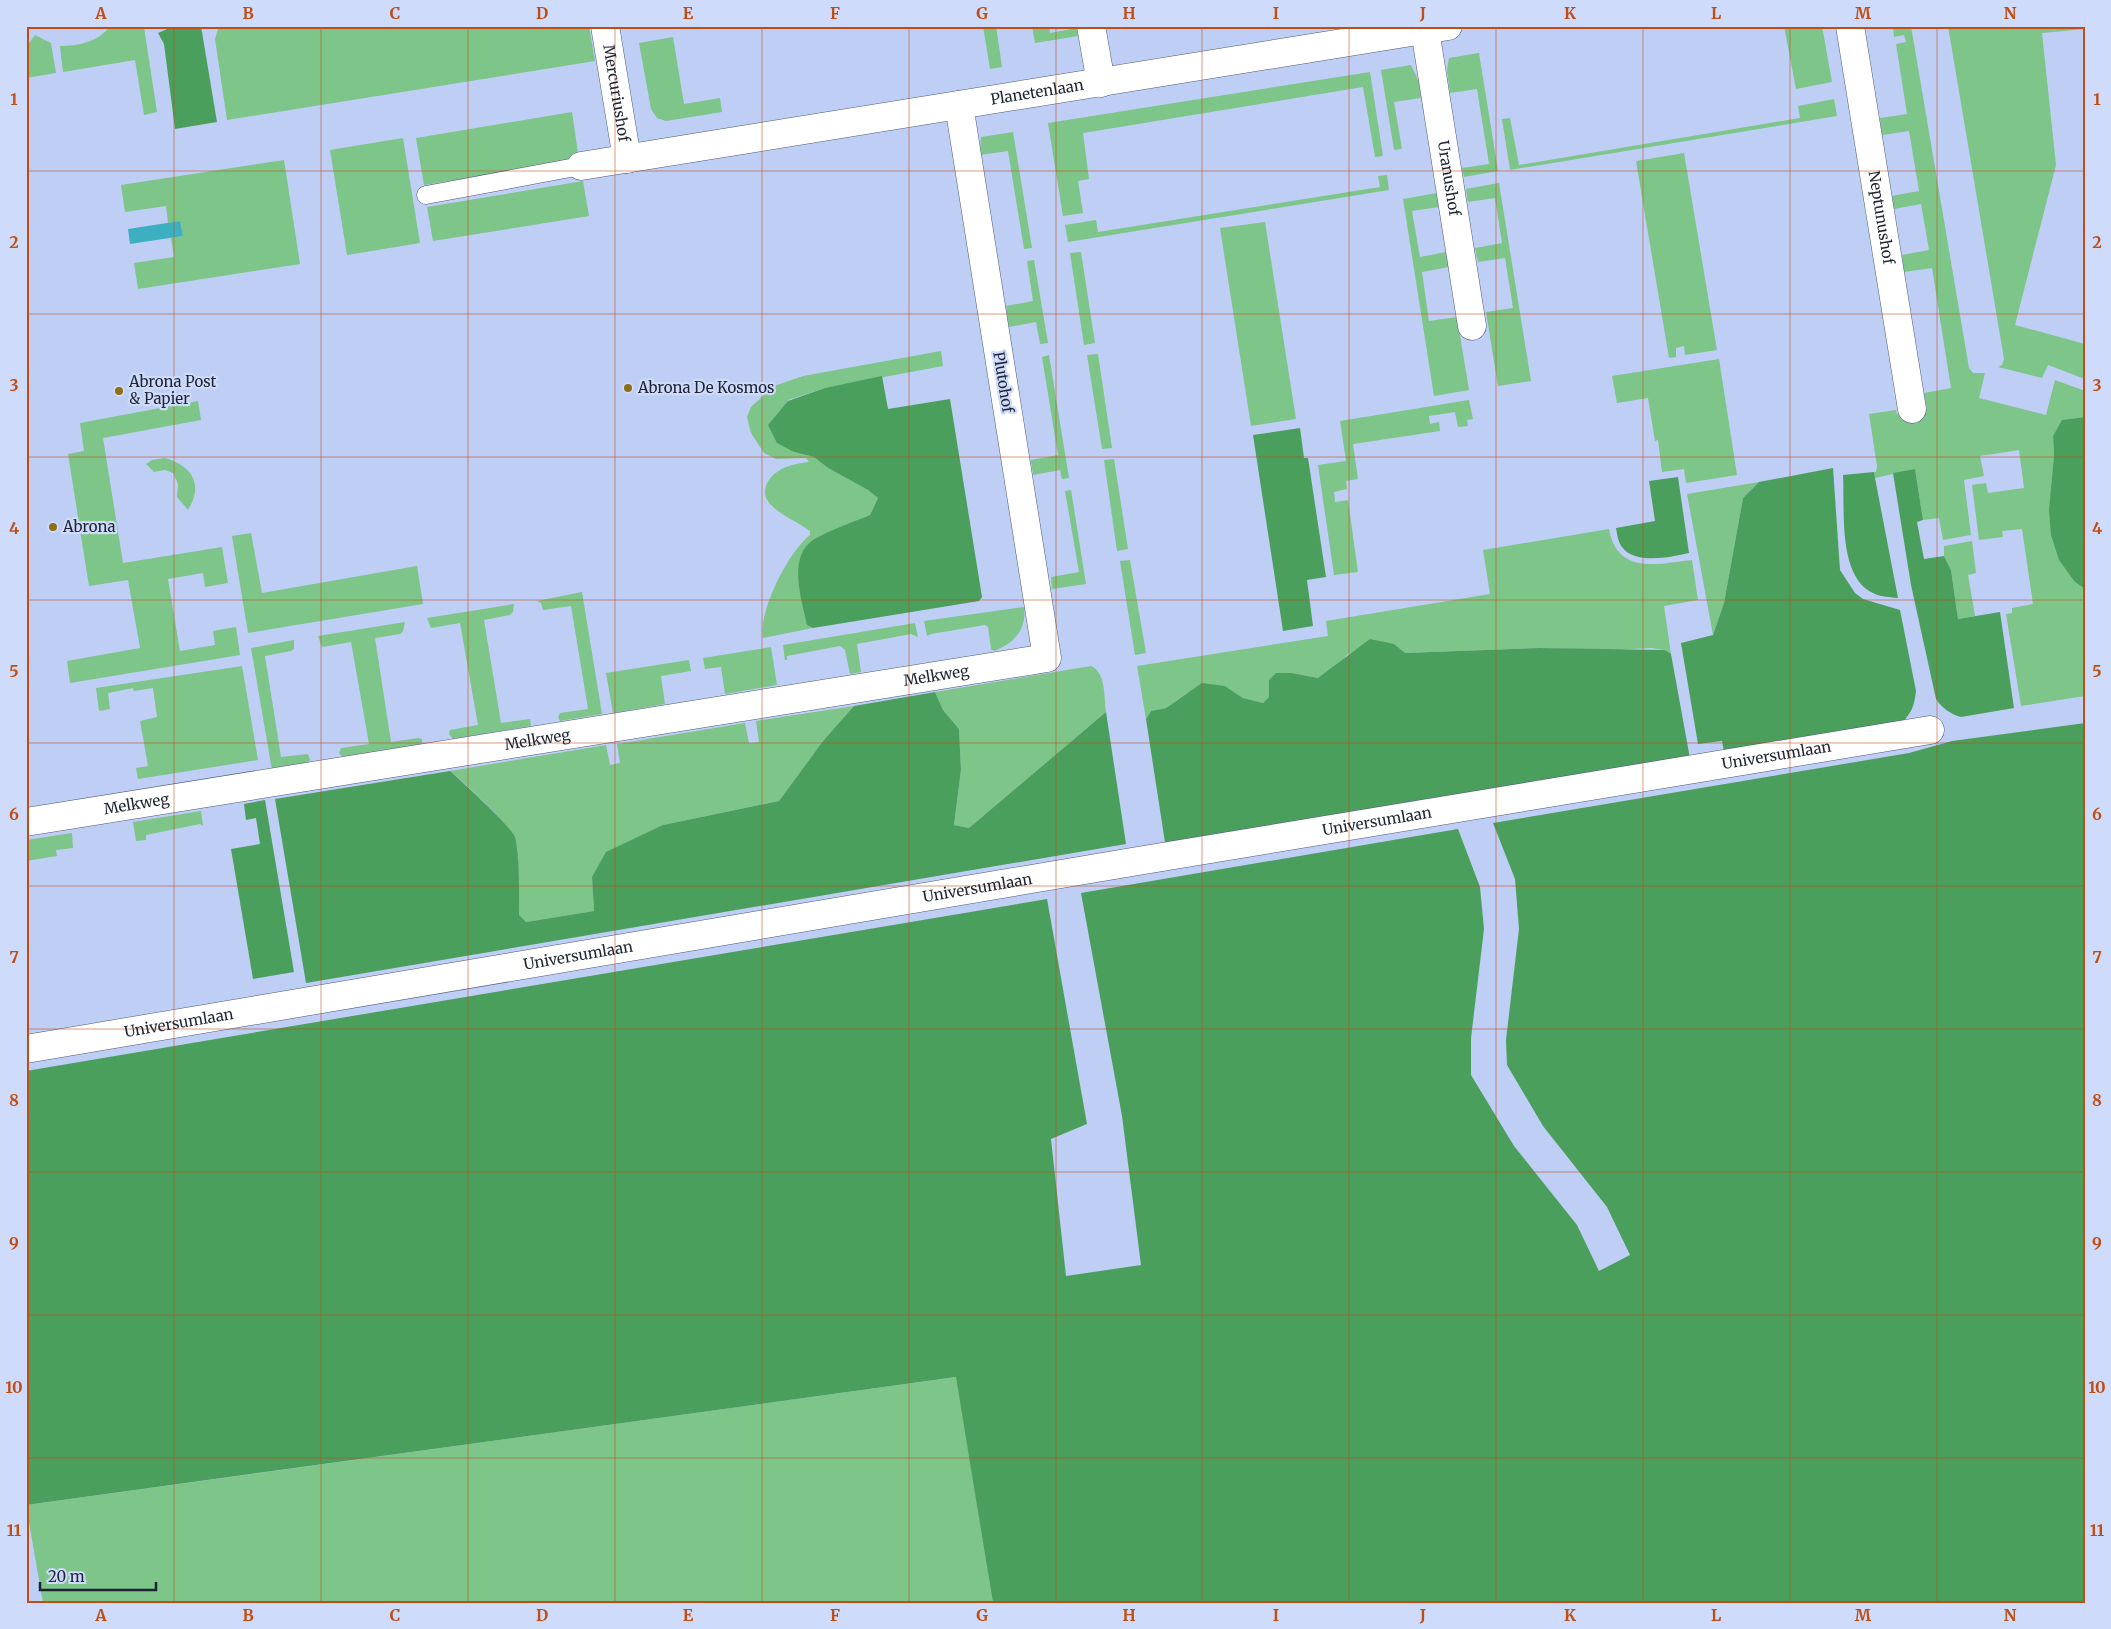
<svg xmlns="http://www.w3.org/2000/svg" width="2111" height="1629" viewBox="0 0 2111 1629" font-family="Merriweather,serif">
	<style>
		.green { fill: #7dc589 }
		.forest { fill: #4a9f5c }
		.water { fill: #3cb0c1 }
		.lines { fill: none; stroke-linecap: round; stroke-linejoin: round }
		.lane-casing { stroke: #4d597b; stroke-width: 19 }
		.street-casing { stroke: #4d597b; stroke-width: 29 }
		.lane { stroke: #fff; stroke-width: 18 }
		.street { stroke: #fff; stroke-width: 28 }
		.grid { fill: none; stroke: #c04e14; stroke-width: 1; stroke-opacity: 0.55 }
		.poi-dot { fill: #8e6f13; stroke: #cedbfa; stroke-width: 2 }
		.labels { text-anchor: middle; stroke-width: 4.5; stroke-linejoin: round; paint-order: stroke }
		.street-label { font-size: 15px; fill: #1e2432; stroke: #cedbfa }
		.poi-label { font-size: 15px; fill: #1e2432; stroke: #cedbfa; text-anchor: start }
		.neatline { fill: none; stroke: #c04e14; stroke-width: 2 }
		.grid-label { font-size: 16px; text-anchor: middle; font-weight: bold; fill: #c04e14 }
	</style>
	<rect width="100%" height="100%" fill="#bfcef4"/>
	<!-- green -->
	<path class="green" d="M110 26 144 27 157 112 144 115 135 60 63 72 60 46C78 46 99 42 110 26Z
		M219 26H589L595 61 227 120 215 39Z
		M983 26H996L1002 67 990 69Z
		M1032 26H1049L1050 33 1077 28 1078 36 1035 43Z
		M1784 26H1822L1832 82 1796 89Z
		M1893 26H1911L1969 368 1973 373H1985L1979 398 2046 415 2055 380 2085 391V417L2063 420 2053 436 2054 455 2051 490 2075 582 2085 589V696L2021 706 2006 614 2012 613V608L2033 604 2022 529 2002 531 2003 537 1979 540 1972 485 1986 483 1988 493 2024 488 2019 450 1980 456 1984 476 1964 480 1971 535 1943 540 1939 518 1923 520 1915 469 1875 478 1874 472H1876L1877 466 1869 414 1896 410 1897 414 1927 409 1924 393 1951 388 1932 268 1904 272 1902 255 1929 250 1921 204 1894 209 1892 196 1919 191 1909 131 1882 135 1880 118 1907 114 1896 44 1906 42 1904 35 1894 37Z
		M1948 26H2085V29L2042 33 2056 165 2015 325 2085 344V379L2048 365 2042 378 1998 367 2002 365 2004 359Z
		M35 35 51 43 56 73 26 78V47Z
		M673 37 684 104 720 98 722 112 666 121 657 118 651 109 639 43Z
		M1479 53 1498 171 1464 177 1462 168 1489 164 1477 89 1450 93 1447 70 1449 58Z
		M1411 65 1419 82 1421 98 1394 102 1402 149 1394 150 1381 70Z
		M1370 72 1383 156 1375 157 1363 87 1083 133 1089 179 1078 181 1083 213 1063 216 1048 123Z
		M1834 99 1837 116 1510 170 1502 119 1510 118 1519 165 1800 118 1798 106Z
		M572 112 579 160 424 185 416 138Z
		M1013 132 1032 248 1024 249 1008 151 980 155 981 137Z
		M403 138 420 243 347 255 330 150Z
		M1684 153 1717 350 1685 355 1684 346 1676 348V357L1669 358 1636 161Z
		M284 160 300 264 138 289 134 263 174 257 171 238 183 236 180 221 168 223 166 206 125 212 121 185Z
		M1387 175 1389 190 1068 242 1065 225 1096 220 1098 232 1380 187 1378 176Z
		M583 181 589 216 433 241 427 207Z
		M1499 183 1531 381 1498 386 1486 312 1513 308 1505 258 1478 262 1475 248 1502 243 1495 198 1468 202 1466 189Z
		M1437 193 1439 207 1412 211 1420 257 1446 252 1449 267 1422 272 1429 321 1457 317 1469 390 1434 396 1403 199Z
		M1265 222 1296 419 1251 426 1220 228Z
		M1081 252 1095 343 1084 345 1070 253Z
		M1034 260 1048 343 1040 344 1036 322 1009 327 1006 306 1033 301 1027 261Z
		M941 351 943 366 825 388 788 400 794 452 814 457 828 468 868 490 878 498 870 515 812 541 807 625 813 628 763 638C758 611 789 551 810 535V531C798 522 782 516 771 505 757 491 770 473 786 467 794 464 801 463 809 462L806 458 776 459 764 453 751 433 747 417 751 407 774 386 803 376Z
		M1098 354 1112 448 1102 449 1087 355Z
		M1049 355 1069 478 1062 479 1060 470 1033 475 1031 460 1058 455 1042 357Z
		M1719 359 1737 475 1686 483 1684 469 1662 472 1658 440 1655 441 1648 398 1617 403 1612 376Z
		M1469 400 1473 419 1467 420 1468 426 1458 427 1455 412 1429 416 1430 424 1439 422 1440 431 1353 444 1358 479 1346 481 1347 489 1334 492 1335 502 1348 500 1358 572 1334 575 1318 465 1346 461 1340 421Z
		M198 401 201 420 103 438 123 563 222 547 228 583 205 587 203 573 168 579 180 651 215 645 213 631 236 627 240 655 70 683 67 661 140 648 128 580 89 586 68 454 84 451 80 423Z
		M165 458C192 466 204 484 188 510L177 497 178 484 173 473 165 470 154 472 146 464 152 460Z
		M1114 459 1128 549 1117 551 1104 460Z
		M1759 482 1743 498 1724 603 1713 635 1687 494Z
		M1071 490 1086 584 1052 589 1051 577 1079 572 1065 491Z
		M1609 529C1617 575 1658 564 1692 560L1698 600 1664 606 1671 654 1665 650 1652 648 1607 650 1540 648 1404 653 1394 644 1348 654 1335 668 1318 678 1292 673 1269 680V697L1263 703 1243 698 1225 686 1187 693 1166 708 1151 711 1146 719 1137 666 1328 636 1326 621 1490 594 1483 550Z
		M251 533 262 593 417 566 423 604 248 633 232 536Z
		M1972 541 1976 573 1968 575 1975 616 1958 619 1951 570 1944 556V546Z
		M1130 560 1146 653 1135 655 1120 561Z
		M582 592 602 714 560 721 558 717 560 713 588 709 571 606 543 610 541 603 537 601Z
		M514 604 513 612 510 615 484 620 501 723 530 719 531 726 453 739 449 734 450 730 478 725 460 623 431 628 427 618Z
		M1024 607C1027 629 1014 644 994 651L991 649 988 627 985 625 931 634 927 636 924 621Z
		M405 622 403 631 400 634 375 638 391 742 418 738 422 739V745L344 758 339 753 341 748 369 744 351 642 322 647 318 636Z
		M915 623 918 637 911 634 857 644 861 672 850 674 845 650 840 646 787 656V660H785L783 645Z
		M294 640V649L291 651 265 656 281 757 308 754 310 760 308 763 272 770 251 648Z
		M771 647 777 685 725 694 721 667 705 669 703 658Z
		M689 660 691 671 661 676 665 704 613 713 606 673Z
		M242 666 258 760 138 779 136 768 148 766 140 721 157 717 153 688 134 691 133 688 108 693 110 709 99 711 96 688Z
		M1091 666C1106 672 1104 698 1106 712L969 828 954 825 961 770 959 729 943 710 935 692Z
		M854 706 823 741 779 801 663 825 592 877 594 911 526 922 518 915C520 894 519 857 514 837 512 826 461 780 450 771L606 745 610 765 620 763 617 744 745 723 749 743 759 742 756 721Z
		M201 811 203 826 200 824 146 835V840L136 841 133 822Z
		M72 833 73 848 56 850 57 856 26 861V840Z
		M957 1377 993 1603H43L26 1505Z"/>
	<!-- forest -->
	<path class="forest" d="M174 26H201L217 122 175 129 164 44 158 33Z
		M882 376 888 409 950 399 982 597 979 601 813 628 807 625C802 600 787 558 813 540 827 531 854 522 870 515L878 498 868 490 828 468 814 457 794 452 777 443 768 425 788 401 825 388Z
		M2085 417V589L2075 582 2059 560 2051 535 2049 510 2054 455 2053 436 2062 420Z
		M1300 428 1304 458H1308L1326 577 1307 580 1313 626 1283 631 1253 435Z
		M1833 468 1840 570 1855 593 1863 599 1900 610 1916 691C1914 709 1910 716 1896 728L1725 757 1722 741 1698 744 1681 643 1713 635 1724 603 1743 498 1759 482Z
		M1915 469 1923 520 1917 522 1924 559 1944 556 1951 570 1958 619 2000 612 2014 708 1961 717C1950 714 1942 708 1936 699L1911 585 1893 473Z
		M1874 472 1875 478 1898 598C1891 597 1881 597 1875 594 1837 579 1845 509 1843 475Z
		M1678 477 1689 553C1671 557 1635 565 1622 547 1618 542 1617 534 1616 528L1655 521 1649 481Z
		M1370 639 1394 644 1405 653 1540 648 1665 650 1671 654 1691 764 1166 849 1146 719 1151 711 1166 708 1202 683 1225 686 1243 698 1263 703 1269 697V680L1276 673H1292L1318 678Z
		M935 692 943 710 959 729 961 770 954 825 969 828 1106 712 1126 844 306 983 275 799 450 771C461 781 511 826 515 837 520 859 519 893 519 915L526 922 594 911 592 877 606 852 663 825 779 801 823 741 854 706Z
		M2085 723V1603H993L956 1377 26 1505V1071L1047 899 1087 1124 1051 1139 1066 1276 1141 1265 1122 1116 1081 893 1458 829 1480 887 1484 929 1471 1038V1075L1514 1146 1577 1225 1599 1271 1630 1255 1607 1207 1543 1126 1507 1065 1506 1040 1519 929 1515 879 1493 823 1909 753 1952 741Z
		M265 800 294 972 253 979 231 849 260 844 256 818 246 820 244 804Z"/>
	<!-- water -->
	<path class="water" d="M180 221 183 236 130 244 128 229Z"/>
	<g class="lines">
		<defs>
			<path id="lane" d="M426 195 581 166"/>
			<g id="street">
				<path id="s1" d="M605 26 627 159"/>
				<path d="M1091 26 1101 83"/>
				<path id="s2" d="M1850 26 1912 409"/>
				<path id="s3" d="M1425 30 1472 326"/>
				<path id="s4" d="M581 166 1448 26"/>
				<path id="s5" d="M26 822 1047 658 959 105"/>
				<path id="s6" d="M26 1049 1138 861 1930 730"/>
			</g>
		</defs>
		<!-- lane casing -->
		<use href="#lane" class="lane-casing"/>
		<!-- street casing -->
		<use href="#street" class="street-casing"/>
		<!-- lane -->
		<use href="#lane" class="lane"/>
		<!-- street -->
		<use href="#street" class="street"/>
	</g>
	<!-- grid -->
	<path class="grid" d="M174 26V1603M321 26V1603M468 26V1603M615 26V1603M762 26V1603M909 26V1603M1056 26V1603M1202 26V1603M1349 26V1603M1496 26V1603M1643 26V1603M1790 26V1603M1937 26V1603M26 171H2085M26 314H2085M26 457H2085M26 600H2085M26 743H2085M26 886H2085M26 1029H2085M26 1172H2085M26 1315H2085M26 1458H2085"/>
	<!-- markers -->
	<g class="poi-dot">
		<circle cx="628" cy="388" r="5"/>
		<circle cx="119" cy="391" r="5"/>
		<circle cx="53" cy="527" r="5"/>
	</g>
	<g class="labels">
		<!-- street labels -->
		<g class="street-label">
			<text dy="5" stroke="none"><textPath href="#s1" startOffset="68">Mercuriushof</textPath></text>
			<text dy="5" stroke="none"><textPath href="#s4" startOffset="462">Planetenlaan</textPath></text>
			<text dy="5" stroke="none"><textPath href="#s3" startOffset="150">Uranushof</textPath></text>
			<text dy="5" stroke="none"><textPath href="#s2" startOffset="194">Neptunushof</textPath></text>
			<text transform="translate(1003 382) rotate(81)" y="5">Plutohof</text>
			<text dy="5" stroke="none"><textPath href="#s5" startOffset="922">Melkweg</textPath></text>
			<text dy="5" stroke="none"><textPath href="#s5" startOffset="518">Melkweg</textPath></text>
			<text dy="5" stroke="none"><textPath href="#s6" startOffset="1775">Universumlaan</textPath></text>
			<text dy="5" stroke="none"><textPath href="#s5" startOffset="112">Melkweg</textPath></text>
			<text dy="5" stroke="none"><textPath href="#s6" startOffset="1370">Universumlaan</textPath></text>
			<text dy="5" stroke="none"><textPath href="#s6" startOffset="965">Universumlaan</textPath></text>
			<text dy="5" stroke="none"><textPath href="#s6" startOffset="560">Universumlaan</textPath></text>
			<text dy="5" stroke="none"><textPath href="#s6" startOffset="155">Universumlaan</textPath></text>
		</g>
		<!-- poi labels -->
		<g class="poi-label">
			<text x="129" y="387">Abrona Post<tspan x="129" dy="17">&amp; Papier</tspan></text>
			<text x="638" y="393">Abrona De Kosmos</text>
			<text x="63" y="532">Abrona</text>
		</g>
	</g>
	<!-- border -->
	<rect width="2111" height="1629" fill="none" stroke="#cedbfa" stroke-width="55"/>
	<!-- scale -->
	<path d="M40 1582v8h116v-8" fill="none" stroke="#1e2432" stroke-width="2.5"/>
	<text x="48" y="1582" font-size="15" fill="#1e2432" stroke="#cedbfa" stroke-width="4" paint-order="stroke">20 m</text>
	<rect x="28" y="28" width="2056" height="1574" class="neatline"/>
	<g class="grid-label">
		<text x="101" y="19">A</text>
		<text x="248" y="19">B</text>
		<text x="395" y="19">C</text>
		<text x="542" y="19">D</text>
		<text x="688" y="19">E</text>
		<text x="835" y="19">F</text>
		<text x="982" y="19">G</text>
		<text x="1129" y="19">H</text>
		<text x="1276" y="19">I</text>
		<text x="1423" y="19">J</text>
		<text x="1570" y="19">K</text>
		<text x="1716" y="19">L</text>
		<text x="1863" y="19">M</text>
		<text x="2010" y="19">N</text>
		<text x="14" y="105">1</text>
		<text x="2097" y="105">1</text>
		<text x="14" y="248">2</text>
		<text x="2097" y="248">2</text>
		<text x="14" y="391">3</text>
		<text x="2097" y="391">3</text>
		<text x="14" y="534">4</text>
		<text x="2097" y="534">4</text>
		<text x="14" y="677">5</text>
		<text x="2097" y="677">5</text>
		<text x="14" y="820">6</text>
		<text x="2097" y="820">6</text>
		<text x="14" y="963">7</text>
		<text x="2097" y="963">7</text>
		<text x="14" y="1106">8</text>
		<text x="2097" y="1106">8</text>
		<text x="14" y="1249">9</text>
		<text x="2097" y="1249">9</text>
		<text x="14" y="1393">10</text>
		<text x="2097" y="1393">10</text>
		<text x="14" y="1536">11</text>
		<text x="2097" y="1536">11</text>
		<text x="101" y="1621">A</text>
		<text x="248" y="1621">B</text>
		<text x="395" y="1621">C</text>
		<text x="542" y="1621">D</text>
		<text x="688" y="1621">E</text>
		<text x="835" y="1621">F</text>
		<text x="982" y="1621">G</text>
		<text x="1129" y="1621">H</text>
		<text x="1276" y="1621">I</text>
		<text x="1423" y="1621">J</text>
		<text x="1570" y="1621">K</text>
		<text x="1716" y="1621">L</text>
		<text x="1863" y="1621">M</text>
		<text x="2010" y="1621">N</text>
	</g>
</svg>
